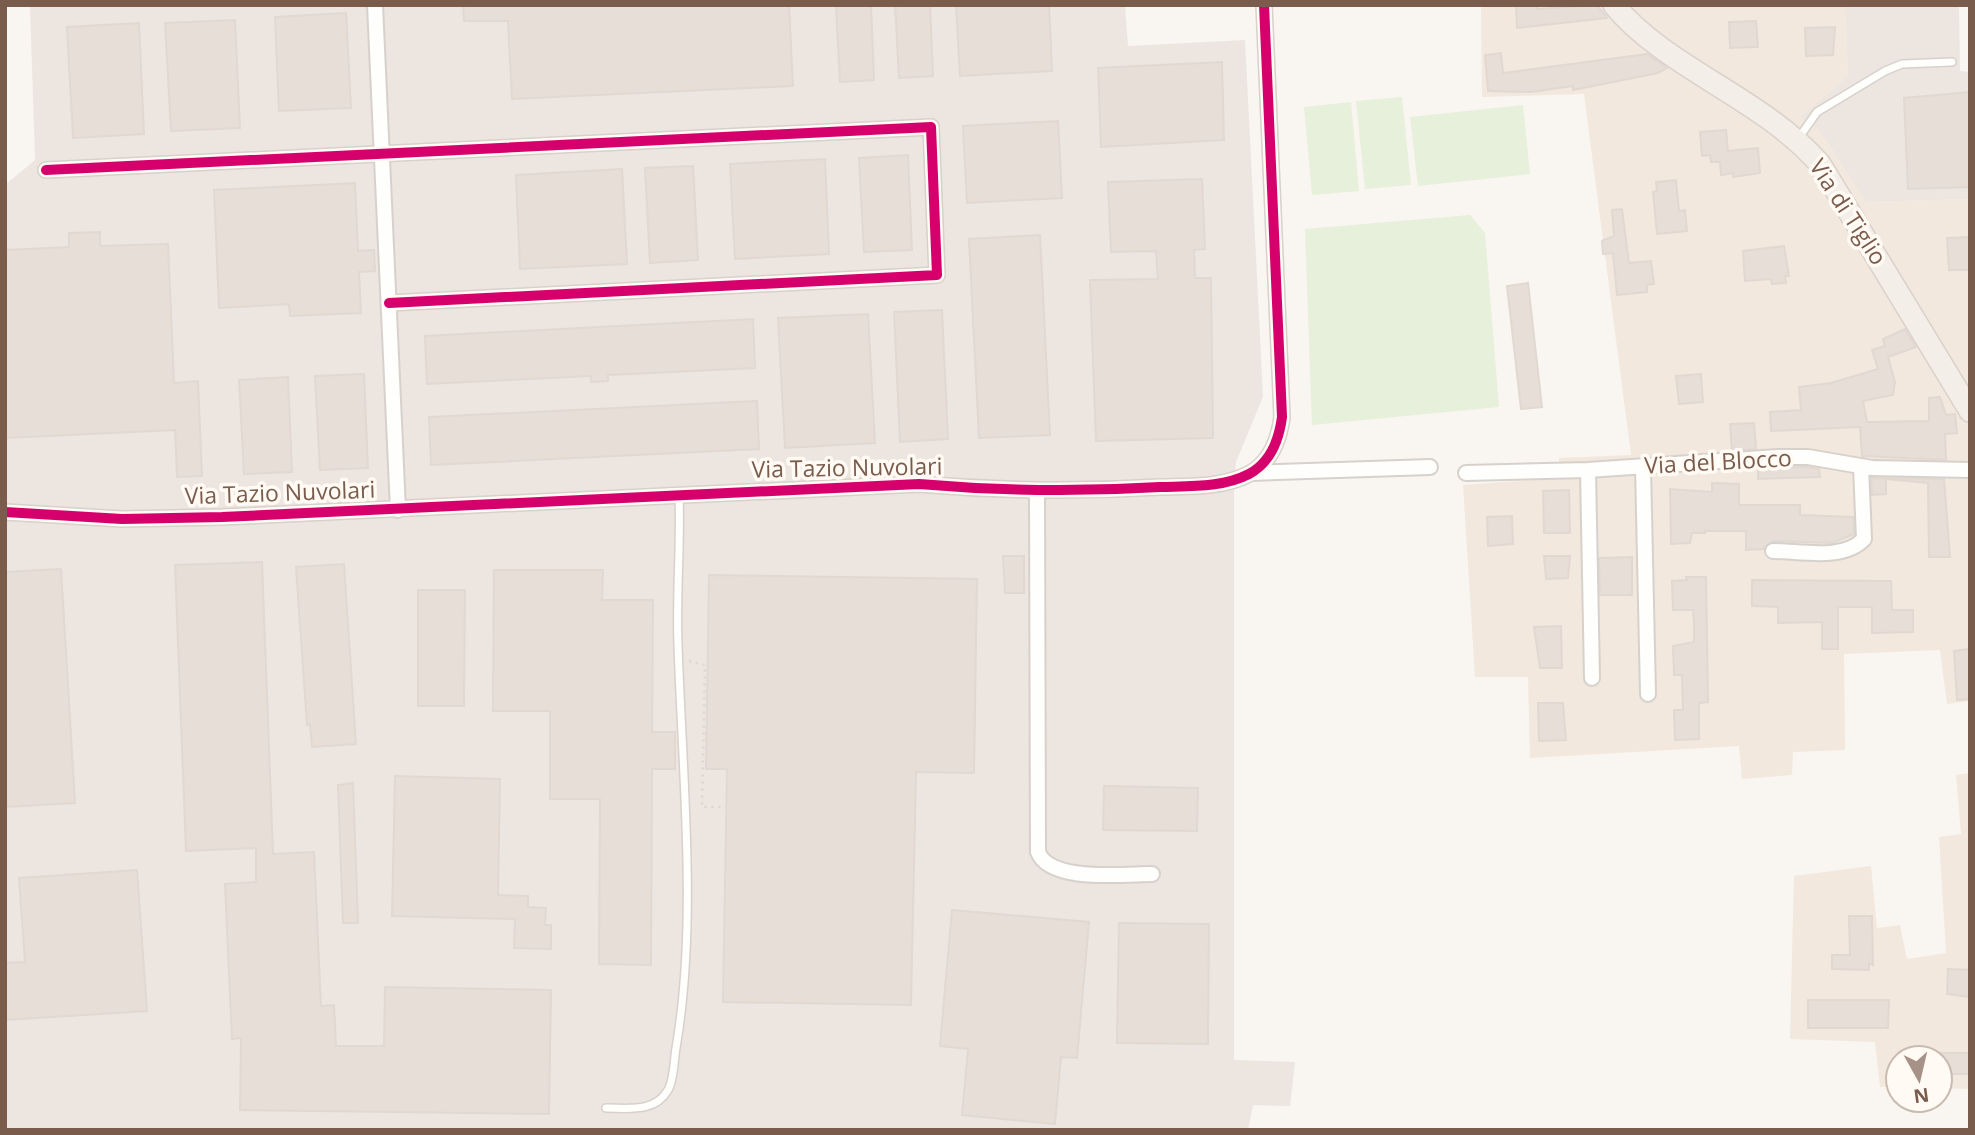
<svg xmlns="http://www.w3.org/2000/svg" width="1975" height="1135" viewBox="0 0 1975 1135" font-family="'Open Sans',sans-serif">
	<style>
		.residential { fill: #f2e8de }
		.industrial { fill: #ede5e0 }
		.green { fill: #e7f0db }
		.building { fill: #e6ded7; stroke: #e2d8d2; stroke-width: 2 }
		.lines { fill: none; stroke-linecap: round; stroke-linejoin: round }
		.lane-casing { stroke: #d7d1cb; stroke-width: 10 }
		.street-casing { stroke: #d7d1cb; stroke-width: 18 }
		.primary-casing { stroke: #dad1cc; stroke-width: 24 }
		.path { stroke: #dcd5d0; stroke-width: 2.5; stroke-dasharray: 2 5; stroke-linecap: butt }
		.lane { stroke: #fefefd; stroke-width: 7 }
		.street { stroke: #fefefd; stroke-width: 14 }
		.primary { stroke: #f3eee8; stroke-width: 21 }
		.cycleway-casing { stroke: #fffaf3; stroke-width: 15 }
		.cycleway { stroke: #d6006c; stroke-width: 10 }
		.labels { text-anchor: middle; stroke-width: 7; stroke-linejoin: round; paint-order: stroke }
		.street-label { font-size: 23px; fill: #7a5c4d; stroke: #fffaf3 }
	</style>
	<rect width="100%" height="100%" fill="#f9f5f0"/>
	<!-- residential -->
	<path class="residential" d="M1481 5H1845L1848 76 1800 117 1820 131 1866 202 1970 199V701L1947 704 1940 650 1844 654 1845 750 1793 752 1792 775 1742 779 1739 746 1530 758 1528 677H1475L1463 485 1560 478 1559 458 1631 455 1584 94 1482 97Z
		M1970 773V1089L1940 1088V1058H1898V1087H1880L1875 1042 1790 1039 1794 876 1871 866 1877 928 1900 925 1907 959 1946 953 1939 837 1961 834 1956 775Z"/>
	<!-- industrial -->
	<path class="industrial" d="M30 5H1125L1128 46 1245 40 1263 397 1236 462 1234 494V1060L1295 1062 1290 1106 1253 1105 1248 1130H5V185L35 160Z
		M1845 5H1959L1960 71 1970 72V199L1866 202 1820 131 1800 117 1848 76Z"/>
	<!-- green -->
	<path class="green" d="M1402 97 1411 185 1365 189 1356 101Z
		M1351 102 1359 191 1312 195 1304 107Z
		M1523 105 1530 174 1418 186 1410 117Z
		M1470 215 1485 233 1499 407 1312 425 1305 229Z"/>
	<!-- building -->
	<path class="building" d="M463 5H789L793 86 512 99 508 21H464Z
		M836 5H871L874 80 840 82Z
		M895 5H930L933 76 899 78Z
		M956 5H1049L1052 71 960 76Z
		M1516 5H1537V9L1597 5 1607 18 1517 28Z
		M346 13 351 108 279 111 275 17Z
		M235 20 240 128 171 131 165 23Z
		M1756 21 1758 47 1730 48 1729 22Z
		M139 23 144 134 73 138 67 27Z
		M1835 27 1833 55 1806 56 1805 28Z
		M1501 53 1503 73 1647 54 1667 68 1658 73 1573 90V86L1531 92 1488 91 1485 55Z
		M1222 62 1224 140 1101 147 1098 68Z
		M1970 92V187L1908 189 1904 98Z
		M1058 121 1062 198 967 203 963 126Z
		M1726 130 1728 151 1758 148 1760 173 1733 177V173L1721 175 1720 162H1711L1710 155 1702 156 1700 132Z
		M908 155 912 250 864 252 859 158Z
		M825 159 829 254 735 259 730 164Z
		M693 166 698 260 650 263 645 168Z
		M622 169 627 264 520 269 516 175Z
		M1202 179 1205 249 1194 250 1195 278H1211L1213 438 1096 441 1090 280 1158 279 1156 251 1111 252 1108 182Z
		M1676 180 1679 211 1685 210 1687 231 1657 234 1653 192 1657 191 1656 182Z
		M355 183 358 251 374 250 375 271 359 272 361 313 290 316 289 304 219 308 214 190Z
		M1622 209 1629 263 1651 261 1654 284 1647 285V292L1617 295 1613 253 1603 254 1602 241 1614 236 1612 210Z
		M100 232V246L168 244 174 383 198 381 202 476 177 477 175 430 5 438V250L69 247V233Z
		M1040 235 1050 435 979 438 969 239Z
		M1970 237V270H1949L1947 238Z
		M1784 246 1789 276H1785L1786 283 1772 284 1771 279 1745 281 1743 251Z
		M1528 283 1542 407 1521 409 1507 286Z
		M942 310 948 439 900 442 894 312Z
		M868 314 875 443 785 448 778 318Z
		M753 319 755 368 608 375V381L591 382V376L427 384 425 336Z
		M1905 329 1916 347 1888 357 1895 382 1893 395 1863 401 1867 422 1929 421V398L1940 397 1946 415 1955 414 1957 433 1945 434 1946 460 1862 456 1860 427 1771 431 1770 412 1801 410 1799 387 1831 383 1878 369 1872 350 1885 346 1883 339Z
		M364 374 368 468 320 470 315 376Z
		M1701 374 1703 402 1679 404 1676 376Z
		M288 377 292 472 244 474 239 380Z
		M757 401 759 449 431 465 429 417Z
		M1754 423 1756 449 1732 451 1730 424Z
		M1807 467 1819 469 1820 477 1758 479V468Z
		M1871 478 1944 479 1950 557H1929L1928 483 1886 479V494L1872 495Z
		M1712 483 1739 484V505H1800V515L1853 517 1854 534 1832 543 1773 541 1764 549 1746 550V531H1705V533H1692L1690 543 1671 544 1670 489 1712 492Z
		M1569 490 1570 533H1544L1543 491Z
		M1512 516 1513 544 1488 546 1487 517Z
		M1003 556H1024V593H1005Z
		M1544 556H1570L1568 578 1546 579Z
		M1632 557V595H1600L1599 558Z
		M262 562 273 854 314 852 321 1006 334 1005 336 1046H384L385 987 551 990 549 1114 240 1110 241 1038 232 1039 225 884 256 882V848L186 851 175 565Z
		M344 564 356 744 312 747 310 724 307 725 296 567Z
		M61 569 75 803 5 807V572Z
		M494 570H603L602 600H653L652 732H675V769H652L651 965 599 964 600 799H550V711H493Z
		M709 575 977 579 974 773 916 772 911 1005 723 1002 727 769H706Z
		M1686 577H1706L1708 702 1699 703V739L1675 740 1674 710H1683L1682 675H1674L1673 646 1694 642V624L1693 610H1673L1672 581 1687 580Z
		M1752 580 1891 581 1892 610H1913V632L1872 633V607H1838V649H1822V622L1778 623V607L1752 606Z
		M418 590H465L464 706H418Z
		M1561 626 1562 668H1540L1534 627Z
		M1970 649V699L1957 700 1954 651Z
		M1538 703H1563L1566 740 1539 741Z
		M395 776 500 779 498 895 528 896V907L546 908 545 925H551V949L514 948 515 919 392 916Z
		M353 783 358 923H343L338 785Z
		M1104 786 1198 788 1197 831 1103 830Z
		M137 870 147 1011 5 1020V963L25 962 19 878Z
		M952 910 1089 922 1077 1058 1061 1057 1055 1124 962 1115 968 1049 940 1046Z
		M1849 916H1872L1873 965 1869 963V970L1832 969V955H1850Z
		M1119 923 1209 924 1208 1044 1117 1043Z
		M1948 969 1970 970V997L1947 994Z
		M1808 1000H1889L1888 1028H1808Z
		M1940 1053H1970V1074H1940Z"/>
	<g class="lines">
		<defs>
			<path id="lane" d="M1798 139 1817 112 1885 71 1902 64 1952 62
				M606 1108C628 1108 655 1113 668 1090 674 1080 674 1060 676 1048 698 920 682 773 678 644 676 594 681 545 679 495"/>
			<path id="street" d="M375 5 398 510
				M46 170 931 127 937 275 389 303
				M1643 467 1648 694
				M1588 470 1592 678
				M1251 473 1430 467
				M1466 473 1588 470 1778 457H1808L1872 468 1970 470
				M1037 492 1038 852C1050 883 1124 874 1152 874
				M5 512 122 519 222 517 919 484C1000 491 1078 492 1160 487 1189 486 1222 488 1249 474 1271 462 1279 440 1282 417L1264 5
				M1773 551C1801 551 1843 561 1864 539L1861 466"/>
			<path id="primary" d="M1614 5C1667 69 1761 97 1820 164L1970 411"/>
		</defs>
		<!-- lane casing -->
		<use href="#lane" class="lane-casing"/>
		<!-- street casing -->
		<use href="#street" class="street-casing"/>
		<!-- primary casing -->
		<use href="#primary" class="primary-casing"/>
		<!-- path -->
		<path class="path" d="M689 661 705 665 702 807H726"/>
		<!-- lane -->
		<use href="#lane" class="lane"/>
		<!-- street -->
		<use href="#street" class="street"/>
		<!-- primary -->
		<use href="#primary" class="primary"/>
		<defs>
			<path id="cycleway" d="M46 170 931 127 937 275 389 303
				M5 512 122 519 222 517 919 484C1000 491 1078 492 1160 487 1189 486 1222 488 1249 474 1271 462 1279 440 1282 417L1264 5"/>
		</defs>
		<!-- cycleway casing -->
		<use href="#cycleway" class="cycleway-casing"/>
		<!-- cycleway -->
		<use href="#cycleway" class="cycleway"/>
	</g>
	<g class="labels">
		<!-- street labels -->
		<g class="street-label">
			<text transform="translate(1848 212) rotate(57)" y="8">Via di Tiglio</text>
			<text transform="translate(1718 462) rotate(-3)" y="8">Via del Blocco</text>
			<text transform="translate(847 468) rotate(-1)" y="8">Via Tazio Nuvolari</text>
			<text transform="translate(280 493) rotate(-2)" y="8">Via Tazio Nuvolari</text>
		</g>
	</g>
	<!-- border -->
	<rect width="1975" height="1135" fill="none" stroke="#7a5c4d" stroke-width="14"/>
	<!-- north arrow -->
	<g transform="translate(1919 1079) rotate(172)"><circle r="33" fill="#fffaf3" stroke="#cabbb1" stroke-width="2"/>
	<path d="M0-5L12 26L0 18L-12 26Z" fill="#a69286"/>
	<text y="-10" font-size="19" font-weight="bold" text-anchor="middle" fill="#7a5c4d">N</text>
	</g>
</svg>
